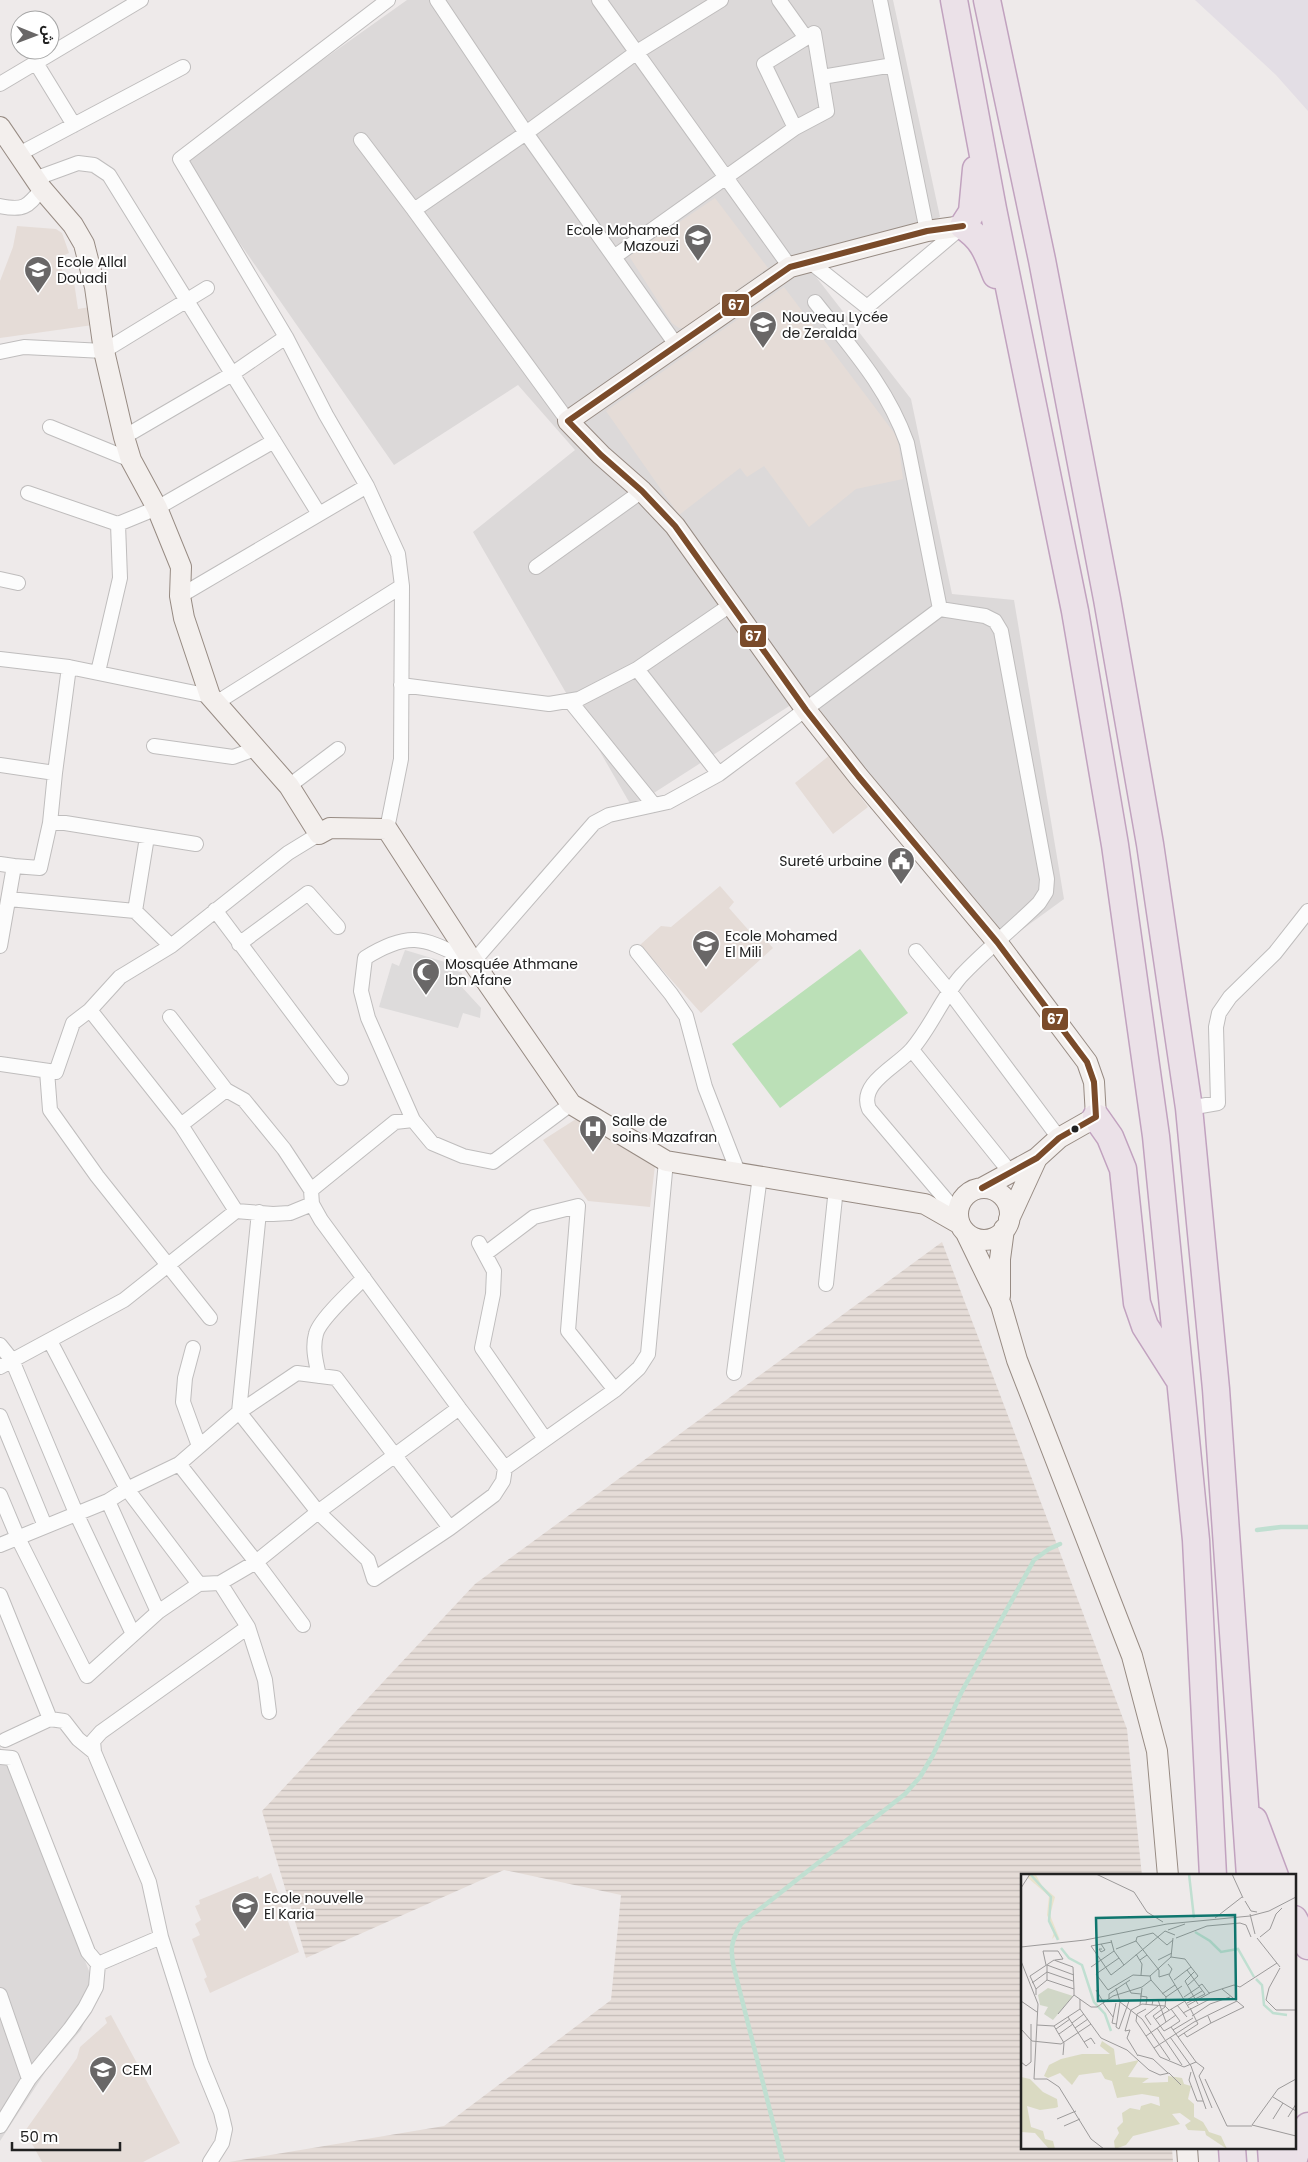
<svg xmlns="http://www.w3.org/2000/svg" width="1308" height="2162" viewBox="0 0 1308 2162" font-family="Poppins,'Noto Sans Arabic',sans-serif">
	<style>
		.residential { fill: #dcd9d9 }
		.industrial { fill: #e3dee5 }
		.education { fill: #e5dcd7 }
		.religious { fill: #dddbdb }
		.farmland { fill: url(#farmland-rules) }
		.pitch { fill: #bbe0b7 }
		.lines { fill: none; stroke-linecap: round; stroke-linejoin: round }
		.stream { stroke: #c0dfd1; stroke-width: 4.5 }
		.street-casing { stroke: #bfbdbd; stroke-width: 16 }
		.secondary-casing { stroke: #978b83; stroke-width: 22 }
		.highway-casing { stroke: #c1a2bf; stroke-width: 29 }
		.street { stroke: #fcfcfc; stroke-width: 14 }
		.secondary { stroke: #f3efed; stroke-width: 20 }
		.highway { stroke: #ebe1e8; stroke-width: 26 }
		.bus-1-casing { stroke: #fff; stroke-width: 10 }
		.bus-1 { stroke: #7a4b2a; stroke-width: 6 }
		.bus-dot { fill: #212121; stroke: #fff; stroke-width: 2 }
		.labels { text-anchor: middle; stroke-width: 4; stroke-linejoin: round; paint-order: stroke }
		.poi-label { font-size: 14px; fill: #212121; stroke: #fff; text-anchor: start }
		.inset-river { fill: none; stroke: #c0dfd1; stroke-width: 2.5 }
		.inset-road { fill: none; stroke: #9c9a9a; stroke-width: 1 }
		.view { fill: #0f766e; fill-opacity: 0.15; stroke: #0f766e; stroke-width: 2.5 }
		.inset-edge { fill: none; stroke: #212121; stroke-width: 2.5 }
		.line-badge { stroke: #fff; stroke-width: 2 }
		.badge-label { font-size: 14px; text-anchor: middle; font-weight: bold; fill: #fff }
	</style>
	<defs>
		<pattern id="farmland-rules" width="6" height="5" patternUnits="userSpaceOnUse" patternTransform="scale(1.25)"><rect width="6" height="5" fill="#e5dcd7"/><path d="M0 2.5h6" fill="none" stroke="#c4bcb8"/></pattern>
	</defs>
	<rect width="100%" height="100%" fill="#eeeaea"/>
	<!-- residential -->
	<path class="residential" d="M407 0H893L940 217 813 273 911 399 952 594 1014 600 1064 899 998 947 808 694 632 807 473 532 575 450 518 385 394 465 182 160Z
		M0 1747 97 1991 81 2030 46 2071 0 2141Z"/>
	<!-- industrial -->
	<path class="industrial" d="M1195 0H1308V111L1276 75Z"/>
	<!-- education -->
	<path class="education" d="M715 198 768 268 728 296 687 328H679L672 323 629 256Z
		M17 226 56 229 62 233 69 253 58 258 64 276 73 275 78 309 90 307 93 325 0 338V281L13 247Z
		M784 287 898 438 903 479 856 489 809 527 764 466 747 477 740 468 679 515 606 411Z
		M830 755 868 807 833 834 795 783Z
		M720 886 734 902 729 908 759 942 764 938 773 948 701 1013 640 945 661 926 671 927Z
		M576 1119 655 1166 650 1207 588 1201 543 1140Z
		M271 1873 299 1952 210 1993 204 1979 207 1977 192 1939 200 1935 195 1924 201 1920 195 1906 200 1904 199 1900 258 1876 259 1879Z
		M111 2015 180 2143 143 2162H42L25 2131 77 2058 80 2047 107 2023 105 2018Z"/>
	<!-- religious -->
	<path class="religious" d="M405 950 458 966 457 971 462 973 459 984 481 1008 480 1018 463 1013 458 1028 379 1007 392 963 399 966Z"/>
	<!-- farmland -->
	<path class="farmland" d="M942 1242 1127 1729 1142 1876H1022V2148H1172L1173 2162H229L444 2126 611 2000 621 1895 504 1870 306 1958 262 1811 475 1584Z"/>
	<!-- pitch -->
	<path class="pitch" d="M860 949 908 1013 780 1108 732 1044Z"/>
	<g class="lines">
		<!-- stream -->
		<path class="stream" d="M1257 1530 1281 1527H1308
			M783 2162 734 1968C730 1949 731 1941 741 1924L905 1794 920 1777 933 1755 961 1693 1034 1560 1049 1549 1060 1544"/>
		<defs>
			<path id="street" d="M437 0 526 133 677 346
				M599 0 790 267
				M779 0 806 38
				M880 0 927 231
				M814 33 827 111 795 128 764 64Z
				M36 63 74 125
				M822 77 893 65
				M0 84 141 0
				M361 140 414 210
				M19 154 183 67
				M37 178 78 163 94 165 109 175 319 514
				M0 206C24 211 27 207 42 189
				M614 257 795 128
				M809 261 867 307 963 226
				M815 302C852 349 887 387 907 443L940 609 985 616 995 621 1001 631 1047 879 1046 892 1039 903C1014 928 985 950 961 976 942 998 931 1027 912 1049 898 1066 858 1083 869 1109L947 1201
				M0 352 24 347 104 351 207 288
				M568 421 414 210 526 133 637 52 721 0
				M50 427 131 460
				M124 437 232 374 286 337
				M28 493 118 524
				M536 567 642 491
				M0 579 18 583
				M180 596 367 486
				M0 659 69 667 210 696
				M98 672 120 578 118 524 157 508 274 441
				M401 685 549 704 579 699 637 669 732 604
				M570 701 654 805
				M216 703 402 586
				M154 746 233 757 255 749
				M0 765 55 773 69 667
				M719 774 940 609
				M289 786 338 749
				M50 823H65L196 844
				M387 829 401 759 402 586 398 554 367 486 326 415 286 337 180 159 388 0
				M147 837 135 911 171 946
				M0 864 14 866 0 946
				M14 866 40 868 50 823 55 773
				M9 899 135 911
				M215 910 341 1078
				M239 944 308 893 338 927
				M916 951 950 992 1059 1138
				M637 952 671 994 686 1016 705 1087 738 1172
				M90 1010 181 1125 236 1211
				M170 1017 226 1090 181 1125
				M912 1050 1010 1172
				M0 1064 56 1072 73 1023 90 1010 120 977 171 946 288 853 319 834
				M47 1071 50 1110 97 1176 210 1318
				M226 1090 244 1100 284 1149 311 1190
				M1189 1108 1218 1103 1216 1027 1219 1013 1230 997 1275 953 1308 911
				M413 1120 368 1018 361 991 365 958C413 928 426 940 473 962L594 823 609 815 668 802 719 774 637 669
				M259 1212 239 1412 318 1512 368 1560 374 1579 450 1528 494 1495 503 1481 505 1468
				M479 1243 494 1271 493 1294 482 1348 545 1439
				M485 1254 534 1217 578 1206 568 1331 615 1390
				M826 1284 836 1188
				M50 1341 127 1489 199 1584
				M0 1345 12 1360 76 1513 133 1634
				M193 1348 185 1378 183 1402 199 1446
				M0 1367 124 1300 236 1211 273 1214 290 1213 312 1204 311 1190 395 1122 413 1120 432 1143 463 1156 493 1162 571 1104
				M734 1373 760 1176
				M319 1376C316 1362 312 1348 316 1334 319 1320 353 1289 364 1278
				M459 1408 505 1468 615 1390 639 1368 648 1354 666 1161
				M0 1416 45 1526
				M179 1464 256 1562 303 1625
				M0 1495 18 1538 87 1676 158 1612 199 1584 220 1583 256 1562 318 1512 459 1408 321 1220 312 1204
				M108 1501 158 1612
				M0 1545 108 1501 127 1489 179 1464 239 1412 297 1373 336 1378 450 1528
				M0 1595 50 1719 64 1721 78 1739 94 1752
				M248 1627 265 1680 269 1712
				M5 1740 50 1719
				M0 1757 12 1758 88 1952 98 1964
				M0 1995 29 2079
				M0 2126 29 2079 70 2029 85 2008 96 1987 98 1964 161 1937
				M210 2162 222 2143 225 2129 221 2112 201 2063 161 1937 149 1882 94 1752 93 1741 101 1732 248 1627 220 1583"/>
			<path id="secondary" d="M0 127 42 189 73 225 84 244 95 287 104 351 124 437 131 460 157 508 181 567 180 596 184 618 210 696 289 786 319 834 330 828 387 829 473 962 571 1104 666 1161 925 1204 960 1224
				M963 226 927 231 790 267 568 421 601 455 642 491 675 526 806 710 858 776 997 942 1087 1062 1094 1082 1096 1117 1059 1138 1037 1158 982 1188
				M958 1214a26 26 0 1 1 52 0a26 26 0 1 1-52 0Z
				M1009 1219 1037 1158
				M966 1233 1001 1305 1017 1360 1132 1656 1157 1751 1168 1876
				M1000 1296V1259L1004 1229
				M1187 2148 1188 2162"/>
			<path id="highway" d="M954 0 993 209 1075 611 1115 845 1156 1136 1196 1540 1213 1876
				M987 0 1042 260 1107 599 1150 844 1189 1108 1216 1389 1250 1876
				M976 169 972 212 963 226C984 240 987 253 996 275
				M1096 1117 1110 1137 1123 1169 1137 1303 1145 1326 1178 1378
				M1254 1820 1275 1876
				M1294 1919 1308 1946
				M1232 2148 1233 2162
				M1271 2148 1272 2162
				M1293 2162 1298 2146 1308 2126"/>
		</defs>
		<!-- street casing -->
		<use href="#street" class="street-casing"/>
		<!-- secondary casing -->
		<use href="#secondary" class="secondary-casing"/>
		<!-- highway casing -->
		<use href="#highway" class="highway-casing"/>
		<!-- street -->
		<use href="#street" class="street"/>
		<!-- secondary -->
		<use href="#secondary" class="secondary"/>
		<!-- highway -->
		<use href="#highway" class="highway"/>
		<defs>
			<path id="bus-1" d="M963 226 927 231 790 267 568 421 601 455 642 491 675 526 806 710 858 776 997 942 1087 1062 1094 1082 1096 1117 1059 1138 1037 1158 982 1188"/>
		</defs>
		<!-- bus-1 casing -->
		<use href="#bus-1" class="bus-1-casing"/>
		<!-- bus-1 -->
		<use href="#bus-1" class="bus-1"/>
	</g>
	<!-- icons -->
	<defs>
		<symbol id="school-pin" viewBox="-11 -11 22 30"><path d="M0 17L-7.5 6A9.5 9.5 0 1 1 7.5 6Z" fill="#696767" stroke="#fff"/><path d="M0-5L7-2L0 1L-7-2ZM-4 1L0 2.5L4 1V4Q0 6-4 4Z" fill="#fff"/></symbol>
		<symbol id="civic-pin" viewBox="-11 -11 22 30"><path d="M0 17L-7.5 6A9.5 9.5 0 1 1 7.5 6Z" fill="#696767" stroke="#fff"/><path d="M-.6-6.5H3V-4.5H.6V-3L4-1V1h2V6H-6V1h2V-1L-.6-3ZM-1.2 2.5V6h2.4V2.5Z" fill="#fff"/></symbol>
		<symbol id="mosque-pin" viewBox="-11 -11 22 30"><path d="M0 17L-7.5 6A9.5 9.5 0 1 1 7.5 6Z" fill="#696767" stroke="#fff"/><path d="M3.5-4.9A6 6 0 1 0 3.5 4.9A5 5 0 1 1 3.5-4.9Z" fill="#fff"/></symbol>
		<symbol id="hospital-pin" viewBox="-11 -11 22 30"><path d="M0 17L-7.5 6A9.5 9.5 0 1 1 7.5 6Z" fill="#696767" stroke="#fff"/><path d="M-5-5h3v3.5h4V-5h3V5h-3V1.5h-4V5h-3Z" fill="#fff"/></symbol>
	</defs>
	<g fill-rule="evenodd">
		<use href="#school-pin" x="682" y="222" width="32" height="43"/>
		<use href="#school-pin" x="22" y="254" width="32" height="43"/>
		<use href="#school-pin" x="747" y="309" width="32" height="43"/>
		<use href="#civic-pin" x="885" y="845" width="32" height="43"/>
		<use href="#school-pin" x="690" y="928" width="32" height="43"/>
		<use href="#mosque-pin" x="410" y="956" width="32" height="43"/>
		<use href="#hospital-pin" x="577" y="1113" width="32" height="43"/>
		<use href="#school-pin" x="229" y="1890" width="32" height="43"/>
		<use href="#school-pin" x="87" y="2054" width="32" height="43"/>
	</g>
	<!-- markers -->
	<circle class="bus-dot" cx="1075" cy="1129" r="4.5"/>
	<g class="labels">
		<!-- poi labels -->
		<g class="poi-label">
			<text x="679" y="235" text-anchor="end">Ecole Mohamed<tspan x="679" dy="16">Mazouzi</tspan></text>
			<text x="57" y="267">Ecole Allal<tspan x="57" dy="16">Douadi</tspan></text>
			<text x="782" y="322">Nouveau Lycée<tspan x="782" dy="16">de Zeralda</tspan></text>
			<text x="882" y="866" text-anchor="end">Sureté urbaine</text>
			<text x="725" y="941">Ecole Mohamed<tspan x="725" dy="16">El Mili</tspan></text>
			<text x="445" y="969">Mosquée Athmane<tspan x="445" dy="16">Ibn Afane</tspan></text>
			<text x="612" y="1126">Salle de<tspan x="612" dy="16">soins Mazafran</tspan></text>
			<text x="264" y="1903">Ecole nouvelle<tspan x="264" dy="16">El Karia</tspan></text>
			<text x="122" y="2075">CEM</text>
		</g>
	</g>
	<!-- overview -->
	<g transform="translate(1021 1874)">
		<rect width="275" height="275" fill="#eeeaea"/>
		<path d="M7 0 15 1 21 12 34 23 29 41 39 66 34 62 31 65 33 58 26 41 28 22 7 4Z" fill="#e9e3cc"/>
		<path d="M81 167 93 175 95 191 118 186 107 203 128 204 121 209 147 208V202L161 204 163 210 170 212 167 225 173 230V243L182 248 188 258 200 262 206 275 185 261 184 257 167 256 164 251 170 247 159 239 151 240 159 250 112 262 105 271 94 275 93 267 98 259 96 254 102 248 101 239 109 234 119 236 120 232 130 229 139 232 138 223 121 220 96 224 91 207 84 205 80 198 58 201 51 211 39 199 27 204 23 202 28 191 40 185 61 180H89L79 172ZM0 203 9 205 22 218 36 225 37 233 34 234 19 236 6 232 10 253 22 257 24 265 32 267 34 275H28L14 259 0 258Z" fill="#dadac2"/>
		<path d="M27 114 52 122 32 146 23 140 27 133 19 131 17 121Z" fill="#d1d7c7"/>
		<path class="inset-river" d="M9 0 30 23 28 47 37 66M168 0 173 44M174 58 189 67 200 78 217 75 233 103M40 74 48 84 61 91 73 128 84 140 90 157M235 105 241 111 243 131 252 139 266 141"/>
		<path class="inset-road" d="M75 0 113 18 126 38 142 48M211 0 222 24M0 14 9 0M224 27 230 37 236 38M229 40 234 60M194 44 221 23M147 56 164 50M239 63 249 55 255 40 261 34M155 64 186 52 219 49 225 51 230 63M236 64 259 93M90 66 93 77 103 91 144 57 154 61M115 67 126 81M91 68 70 72 90 101 103 91M80 70 84 76 80 78 78 75H81M0 73 64 66 146 50 229 42 248 37 275 23M95 75 115 67 116 63 132 59 146 71 152 66M115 80 121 90 120 101M150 83 164 85 170 93 166 96M98 84 75 100 87 116 112 101 129 102M119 86 126 81 138 96V103L148 100M137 86 151 79M0 87 17 130 13 205H26L38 213 70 265 83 275M147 90 151 95 148 101 168 134M25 91 22 77H37L42 85 34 86M70 93 93 77M259 94 248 114 245 126 255 136H275M174 97 164 107 177 130M26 106V91L53 101M130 106 145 123 144 133 132 142 143 157 150 153 175 188M153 106 166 96 184 120 166 129M11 109 26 98 52 107M105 109 110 119 120 120M167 111 177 102 170 93M178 112 181 110 188 119 213 111 219 113 256 89M95 114 99 128 121 145 149 186M15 115 9 102 33 86 52 93 53 115M75 116 83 129M141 120 154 111M15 121V115L26 106 53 115V121L70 133H76L92 122 121 113 130 106 129 102 150 83 152 64M119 122 126 123 125 131M145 123 161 112M163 123 178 113M59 125V135L80 164 106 176 128 196 139 201 148 199 160 211M88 125V120L109 106M0 127 16 138M99 128 95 153 98 155 108 127M82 129 92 143M95 129 91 149 95 150M119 131 121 114M131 131 132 126H137L142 140 181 117M156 131 166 143M167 131 189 119M125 135 116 140 115 147 139 183 163 193 175 188 183 194 178 202 191 234M162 139 189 125M37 140 53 121M171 142 189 130 209 123M187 142 190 149 223 133 201 115M47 143 67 174M135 145 142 140 145 148M51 149 63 140M16 151 33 152 59 135M130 151 124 142 137 132M33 152 43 169 42 181M150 153 159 147 150 135M54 154 67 145M136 154 161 191M0 155 11 167 40 170 70 150M35 155 49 145M152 156 172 144M163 159 166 163 190 149M38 160 52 150M125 162 155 141M149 163 170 192 185 235M157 163 177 150 169 134M106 164 109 156 104 157 110 136 121 130 144 132 148 136M106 164 117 182M63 168 70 164 74 170M133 174 173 148 216 127M117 181 132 185 147 199M0 188 5 192 10 188V150M170 198 168 206 176 227H182M184 205 206 252H231M275 205 257 215 231 251 275 262M252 223 275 237M267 243 275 230M36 245 55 237M252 245 262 229M43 252 59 245"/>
		<path class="view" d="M214 41 215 125 77 127 75 44Z"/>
		<rect width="275" height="275" class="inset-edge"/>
	</g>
	<g class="line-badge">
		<rect x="721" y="293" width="29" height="24" rx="5" fill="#7a4b2a"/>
		<rect x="739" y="624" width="28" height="24" rx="5" fill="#7a4b2a"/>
		<rect x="1041" y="1007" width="28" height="24" rx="5" fill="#7a4b2a"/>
	</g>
	<g class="badge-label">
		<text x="736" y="310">67</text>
		<text x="753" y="641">67</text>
		<text x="1055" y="1024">67</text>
	</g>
	<!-- north arrow -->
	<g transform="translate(35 35) rotate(91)"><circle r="24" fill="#ffffff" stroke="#a6a6a6"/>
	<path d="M0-4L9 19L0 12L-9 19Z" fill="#696767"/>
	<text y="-8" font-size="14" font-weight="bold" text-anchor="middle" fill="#212121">ش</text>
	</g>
	<!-- scale -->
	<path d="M12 2142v8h108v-8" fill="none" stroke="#212121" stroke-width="2.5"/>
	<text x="20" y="2142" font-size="15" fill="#212121" stroke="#ffffff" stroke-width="4" paint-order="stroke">50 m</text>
</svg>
